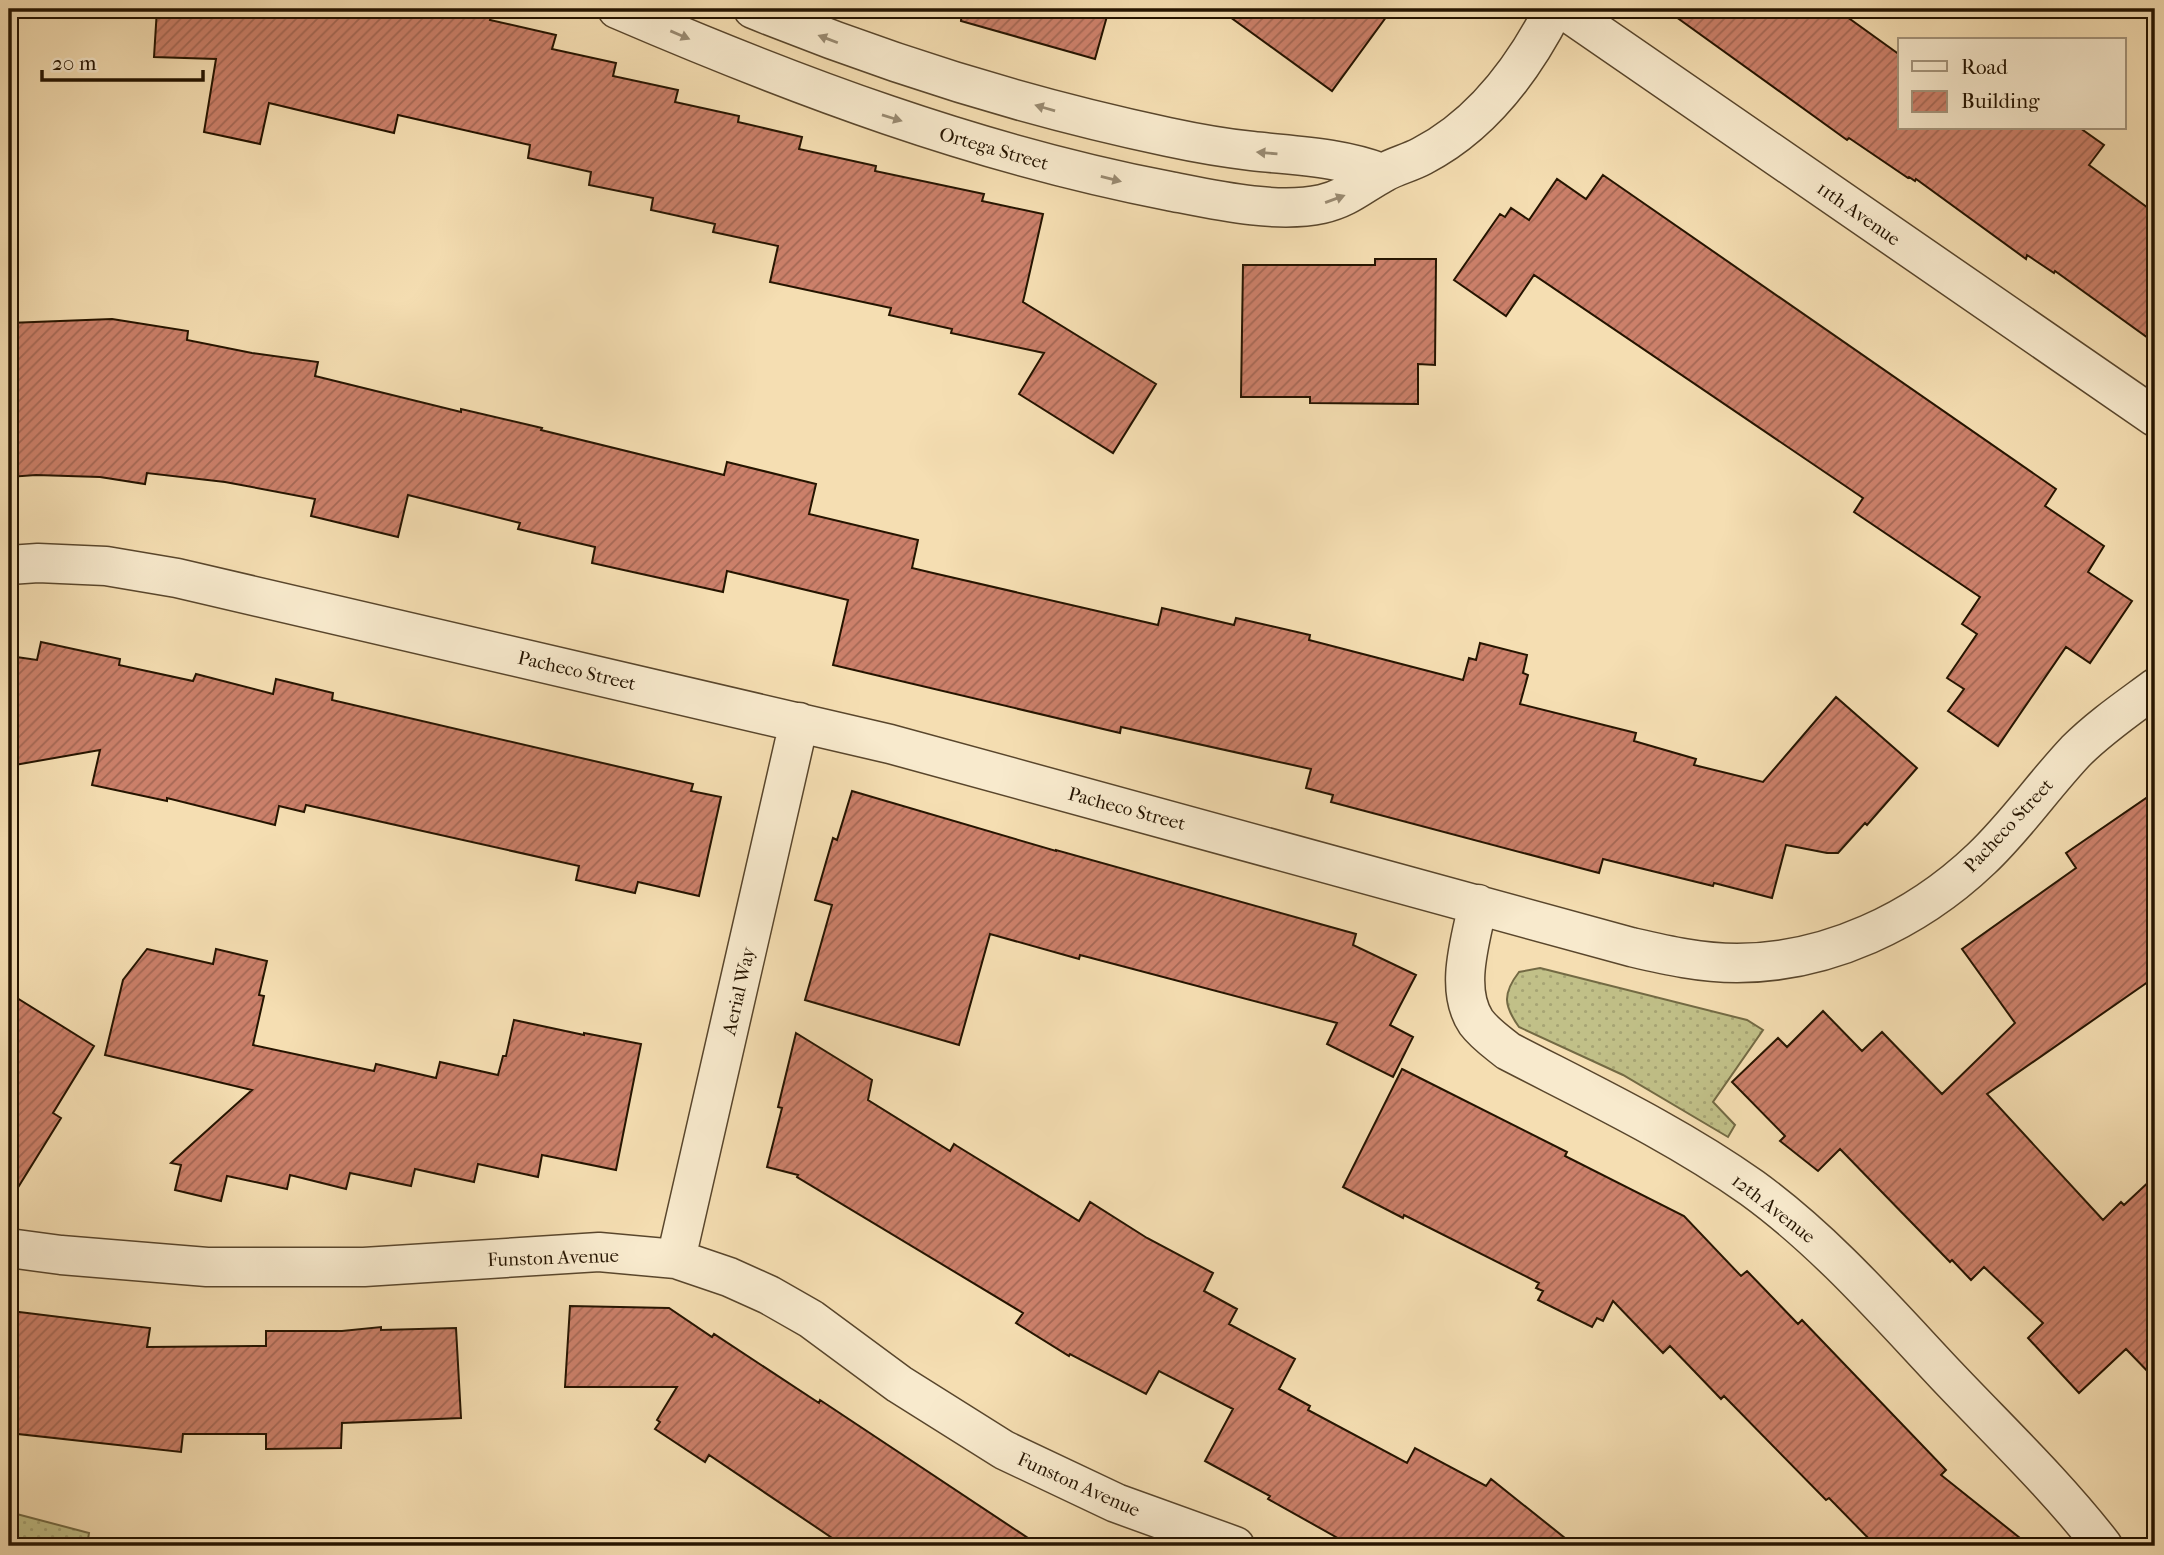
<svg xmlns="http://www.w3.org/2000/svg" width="2164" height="1555" viewBox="0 0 2164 1555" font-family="'IM FELL French Canon',serif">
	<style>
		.grass { fill: url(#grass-dots); stroke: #736a44; stroke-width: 2 }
		.building { fill: url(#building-hatch); stroke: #251400; stroke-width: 2 }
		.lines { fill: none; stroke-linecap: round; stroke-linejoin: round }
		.street-casing { stroke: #59462c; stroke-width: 41 }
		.street { stroke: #f8eacd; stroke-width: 38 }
		.oneway { fill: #998a71 }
		.labels { text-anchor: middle; stroke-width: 5; stroke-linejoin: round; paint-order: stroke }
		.street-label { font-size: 19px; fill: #251400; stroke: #f8eacd }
	</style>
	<defs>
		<pattern id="grass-dots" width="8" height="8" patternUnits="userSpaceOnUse" patternTransform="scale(1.75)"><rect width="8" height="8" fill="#c1c088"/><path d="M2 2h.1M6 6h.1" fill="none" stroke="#a6a474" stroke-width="1.8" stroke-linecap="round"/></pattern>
		<pattern id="building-hatch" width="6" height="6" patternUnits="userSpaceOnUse" patternTransform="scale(1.75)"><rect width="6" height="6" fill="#cc806a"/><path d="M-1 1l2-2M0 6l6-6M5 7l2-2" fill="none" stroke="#a56855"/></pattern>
	</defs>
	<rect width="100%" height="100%" fill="#f5deb2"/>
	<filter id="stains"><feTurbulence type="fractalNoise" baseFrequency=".00286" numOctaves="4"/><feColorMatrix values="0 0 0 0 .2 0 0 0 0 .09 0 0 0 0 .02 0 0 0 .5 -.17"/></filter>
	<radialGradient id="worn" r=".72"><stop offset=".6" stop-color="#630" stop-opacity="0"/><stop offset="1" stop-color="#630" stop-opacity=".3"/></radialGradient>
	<!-- grass -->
	<path class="grass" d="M1540 968 1747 1020 1763 1030 1713 1102 1735 1125 1728 1137 1623 1075 1519 1027C1504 1006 1502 994 1519 972Z
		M9 1512 89 1533 87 1546H9Z"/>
	<!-- building -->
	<path class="building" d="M157 9H493L490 20 556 35 552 49 616 63 613 76 678 90 675 102 739 116 738 122 802 137 799 149 876 166 875 171 984 194 982 201 1043 214 1023 302 1156 384 1113 453 1019 394 1044 353 951 333 952 329 889 315 891 308 770 282 778 246 713 232 715 224 651 210 653 198 589 185 591 172 528 158 530 145 398 115 394 133 269 103 260 144 204 132 216 59 154 57Z
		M962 9H1109L1095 59 961 21Z
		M1219 9H1392L1332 91Z
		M1665 9H1836L1900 55V128H2080L2104 145 2089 165 2155 213V343L2055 271 2054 273 2027 255 2026 259 1916 179 1915 181 1909 177 1908 178 1849 138 1847 140Z
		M1603 175 2056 489 2045 506 2104 546 2088 572 2132 601 2090 663 2066 647 1998 746 1948 711 1964 689 1947 678 1977 634 1962 624 1980 597 1854 512 1863 498 1534 275 1506 316 1454 280 1500 214 1505 217 1511 208 1529 220 1557 179 1586 199Z
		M1375 259H1436L1435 365 1418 364V404L1310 403V397H1241L1243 265H1375Z
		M112 319 188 331 187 340 252 353 318 362 315 376 461 412V409L542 428 541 430 724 475 727 462 816 484 809 514 918 540 912 568 933 573 1158 625 1162 608 1234 625 1236 618 1310 635 1309 640 1463 680 1469 658 1476 660 1480 643 1527 655 1523 673 1528 675 1520 704 1636 733 1634 741 1696 759 1694 765 1763 782 1836 697 1917 768 1867 825 1865 823 1838 853H1827L1786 845 1772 898 1714 883 1713 886 1603 859 1599 873 1331 802 1333 795 1306 788 1311 769 1121 727 1120 733 833 665 848 600 727 571 723 592 592 563 595 547 518 529 520 523 408 495 398 537 311 516 315 499 225 482 147 473 145 484 100 477 36 475 9 477V323Z
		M41 642 120 659 119 665 193 681 196 674 273 694 276 679 333 693 332 700 693 784 691 791 721 797 699 896 638 882 635 893 576 880 579 866 306 805 304 812 279 806 275 825 167 798V801L92 785 100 750 9 766V656L37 660Z
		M852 791 1056 851V850L1356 934 1353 945 1416 975 1390 1025 1413 1037 1393 1077 1327 1044 1337 1023 1080 955 1079 959 990 934 959 1045 805 1000 832 905 815 900 833 838 837 840Z
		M2155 792V977L1987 1094 2103 1220 2121 1202 2124 1205 2155 1176V1379L2126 1349 2079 1393 2028 1338 2043 1323 1984 1267 1971 1280 1952 1260 1950 1262 1840 1149 1818 1171 1780 1141 1785 1136 1732 1082 1778 1038 1787 1047 1823 1011 1862 1051 1882 1032 1942 1094 2015 1023 1962 949 2076 868 2066 853Z
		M147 949 213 964 216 949 267 961 259 995 264 996 253 1045 374 1071 376 1064 436 1078 440 1062 498 1075 503 1056H506L514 1020 584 1035V1033L641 1044 616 1170 542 1155 538 1177 478 1164 474 1182 415 1169 411 1186 350 1173 346 1189 290 1175 287 1189 227 1176 221 1201 175 1190 181 1165 171 1163 252 1090 105 1055 123 980Z
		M9 993 94 1046 53 1113 61 1118 9 1202Z
		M796 1033 872 1080 868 1100 950 1151 954 1144 957 1146 1079 1221 1090 1202 1147 1238 1213 1273 1204 1291 1237 1309 1229 1324 1295 1359 1279 1389 1310 1406 1308 1410 1407 1463 1415 1448 1486 1486 1491 1479 1575 1546H1352L1268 1499 1270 1496 1205 1461 1233 1409 1159 1371 1146 1394 1070 1354 1069 1356 1016 1323 1023 1313 797 1177 798 1175 767 1167 782 1108 778 1107Z
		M1402 1069 1567 1152 1565 1156 1684 1216 1741 1276 1747 1271 1798 1324 1802 1320 1946 1470 1941 1475 2030 1546H1876L1829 1498 1826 1500 1724 1396 1721 1399 1670 1346 1663 1353 1613 1301 1603 1321 1597 1318 1592 1327 1538 1300 1543 1291 1536 1288 1539 1283 1404 1215 1403 1218 1343 1187Z
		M570 1306 669 1308 712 1337 714 1334 819 1403 820 1400 1040 1546H844L709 1455 705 1462 655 1429 660 1422 657 1420 677 1387H565Z
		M11 1311 150 1328 147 1347 266 1346V1331H342L381 1327V1330L456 1328 461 1418 342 1423 341 1448 266 1449V1434H183L181 1452 9 1433V1336Z"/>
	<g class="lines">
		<defs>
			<path id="street" d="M617 9C796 86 977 154 1169 191 1215 200 1276 214 1322 204 1348 198 1361 185 1383 173 1395 166 1409 163 1422 156 1482 125 1524 68 1554 9
				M753 9C888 64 1026 107 1168 137 1196 143 1224 148 1252 151 1297 156 1339 157 1382 173
				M1563 9 2155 417
				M9 565 38 563 106 566 177 578 890 744 1631 947C1666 955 1700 963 1737 963 1827 963 1916 921 1981 859 2016 826 2043 786 2076 751 2100 727 2128 708 2155 688
				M1478 904C1471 939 1454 989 1476 1022 1485 1034 1497 1042 1508 1051 1591 1094 1676 1134 1752 1188 1825 1241 1885 1310 1946 1375 1999 1431 2056 1485 2103 1546
				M9 1248 61 1255 207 1267H364L599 1252 676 1259 729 1277 769 1295 811 1319 899 1384 1004 1450 1116 1503 1235 1546
				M676 1259 799 722"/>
		</defs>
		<!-- street casing -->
		<use href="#street" class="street-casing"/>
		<!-- street -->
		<use href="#street" class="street"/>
	</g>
	<!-- one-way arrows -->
	<defs><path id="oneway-solid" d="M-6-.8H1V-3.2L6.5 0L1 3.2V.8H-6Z" transform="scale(1.75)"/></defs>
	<g class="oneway">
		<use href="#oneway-solid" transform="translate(680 35) rotate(23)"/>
		<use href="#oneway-solid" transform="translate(828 39) rotate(-159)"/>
		<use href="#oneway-solid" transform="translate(1045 108) rotate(-164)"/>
		<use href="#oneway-solid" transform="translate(892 118) rotate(17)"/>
		<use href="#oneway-solid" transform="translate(1267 153) rotate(-175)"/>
		<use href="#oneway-solid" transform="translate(1111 179) rotate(14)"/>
		<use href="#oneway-solid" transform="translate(1335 199) rotate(-20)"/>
	</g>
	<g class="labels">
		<!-- street labels -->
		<g class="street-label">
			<text transform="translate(994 148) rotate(16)" y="7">Ortega Street</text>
			<text transform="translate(1859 213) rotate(35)" y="7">11th Avenue</text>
			<text transform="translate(577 670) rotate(13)" y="7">Pacheco Street</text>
			<text transform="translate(1127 808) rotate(15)" y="7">Pacheco Street</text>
			<text transform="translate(2008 825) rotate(-47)" y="7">Pacheco Street</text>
			<text transform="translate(738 991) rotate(-77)" y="7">Aerial Way</text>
			<text transform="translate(1774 1208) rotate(38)" y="7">12th Avenue</text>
			<text transform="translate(553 1257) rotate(-2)" y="7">Funston Avenue</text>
			<text transform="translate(1079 1484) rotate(24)" y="7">Funston Avenue</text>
		</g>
	</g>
	<!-- margin -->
	<rect width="2164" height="1555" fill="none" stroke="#f5deb2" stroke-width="35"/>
	<rect x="10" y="10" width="2143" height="1534" fill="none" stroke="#251400" stroke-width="3.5"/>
	<rect x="18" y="18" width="2129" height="1520" fill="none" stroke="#251400" stroke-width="2"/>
	<!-- legend -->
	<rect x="1898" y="38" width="228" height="91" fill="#f8eacd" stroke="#a4947b" stroke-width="2"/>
	<rect x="1912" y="61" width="35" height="10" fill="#f8eacd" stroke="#a4947b" stroke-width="2"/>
	<text x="1961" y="74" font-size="21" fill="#251400">Road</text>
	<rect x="1912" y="91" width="35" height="21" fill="url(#building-hatch)" stroke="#a4947b" stroke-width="2"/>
	<text x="1961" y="108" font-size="21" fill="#251400">Building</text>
	<!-- scale -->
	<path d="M42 70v10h161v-10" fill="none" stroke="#251400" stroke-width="3.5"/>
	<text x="52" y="70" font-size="21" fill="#251400" stroke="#f8eacd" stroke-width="5" paint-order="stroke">20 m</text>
	<rect width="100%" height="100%" filter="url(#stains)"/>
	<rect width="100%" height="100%" fill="url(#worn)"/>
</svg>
